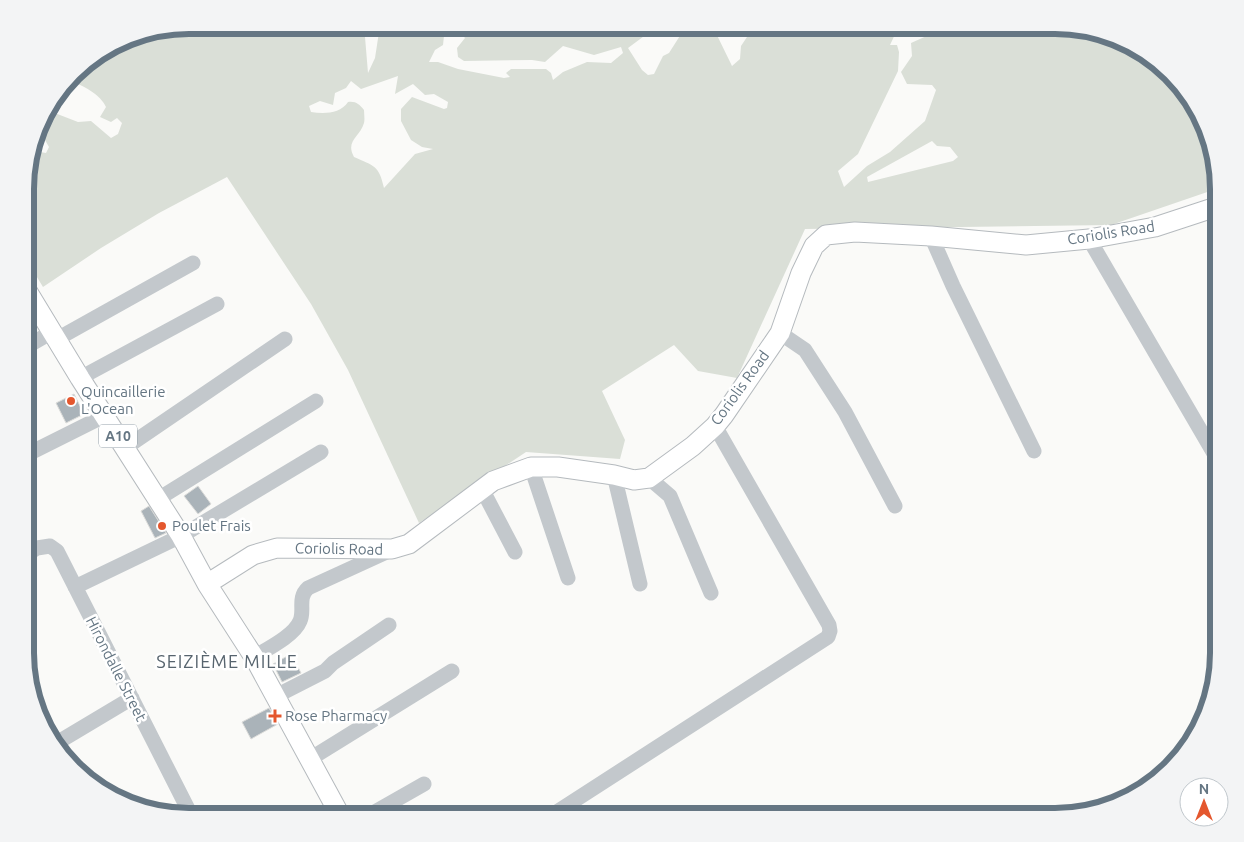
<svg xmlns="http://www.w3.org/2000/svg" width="1244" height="842" viewBox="0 0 1244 842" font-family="Ubuntu,sans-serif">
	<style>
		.green { fill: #dadfd7; fill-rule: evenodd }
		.building { fill: #aab3b9; stroke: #dcdcda }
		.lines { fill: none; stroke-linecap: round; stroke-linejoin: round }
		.major-casing { stroke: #b5babe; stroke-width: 21 }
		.minor { stroke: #c3c8cc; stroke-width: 15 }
		.major { stroke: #fff; stroke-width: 19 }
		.poi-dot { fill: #e4572e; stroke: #fff; stroke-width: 2 }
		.labels { text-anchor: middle; stroke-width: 5; stroke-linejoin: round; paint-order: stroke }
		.shield { fill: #fff; stroke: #939fa8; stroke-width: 1 }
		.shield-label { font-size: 14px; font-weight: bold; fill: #657683 }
		.street-label { font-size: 15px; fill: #657683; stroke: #fff }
		.poi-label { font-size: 15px; fill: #657683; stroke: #fff; text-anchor: start }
		.quarter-label { font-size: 18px; letter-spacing: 1px; fill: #57646e; stroke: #fff }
		.rim { fill: none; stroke: #657683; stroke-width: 6 }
	</style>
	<rect width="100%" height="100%" fill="#fafaf8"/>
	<!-- green -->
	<path class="green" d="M189 25H364L368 73 375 58 379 32 388 25H439L438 28 444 36 443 45 435 50 429 62H438L458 69 504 78 510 77 506 73 511 69H546L551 73 553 80 563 72 587 62 611 63 623 53 621 47 594 55 563 46 545 62 532 60 464 61 458 57 457 48 465 38 454 25H488L489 27 496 25H553L555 29 557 25H656L655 28 628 48 642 70 648 75 654 74 663 56 669 53 683 31 685 25H712L732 66 740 59 741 46 755 25H925L914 33 898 28 890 45H897L899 52 898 71 858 154 838 171 844 187 867 166 890 152 925 121 936 90 932 85 907 84 901 72 912 56 911 43 940 30 945 25H1066L1108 34 1155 59 1202 116 1219 178V188L1111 225 805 229 737 378 698 371 674 345 602 391 625 440 620 459 526 452 419 523 348 370 311 304 227 177 159 213 101 248 43 287 26 259V168L34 143 40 152 46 153 49 147 38 128 42 116 47 110 78 122 91 121 111 138 118 134 122 123 117 118 111 122 100 117 106 107C101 95 82 84 69 81L81 66 126 37ZM398 76 395 94 413 84 425 95 434 94 448 102 447 108 444 109 412 97 401 109V121L411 140 422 147 433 149 415 154 384 188C379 165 374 166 354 157 345 141 360 137 364 123 365 119 364 114 364 110 359 104 356 101 348 102 340 114 324 114 311 112L309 106 320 101 333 105 335 93 346 88 351 81 361 89ZM932 141 937 146 950 147 958 157 953 161 868 182 867 177Z"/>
	<!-- building -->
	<path class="building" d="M74 394 84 414 66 423 56 403Z
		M198 486 211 504 198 514 184 496Z
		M149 506 166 533 155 538 141 511Z
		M291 654 301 673 282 682 273 664Z
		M269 708 278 724 251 739 242 722Z"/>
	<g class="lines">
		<defs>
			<path id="major" d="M26 289 80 378 181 536 207 584 254 657 341 817
				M207 584 253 555 277 548 392 549 409 544 493 481 531 467H558L614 475 634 480 649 478 693 446 715 426 724 415 780 333 801 273 814 246 826 235 855 232 931 236 1026 245 1089 239 1155 227 1219 206"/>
		</defs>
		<!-- major casing -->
		<use href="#major" class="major-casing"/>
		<!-- minor -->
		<path class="minor" d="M931 236 953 286 1034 451
			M1089 239 1219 462
			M780 333 805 350 845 412 895 506
			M57 339 193 263
			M26 347 52 332
			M80 378 217 304
			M125 448 285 339
			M34 451 104 416
			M531 467 568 578
			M614 475 640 584
			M649 478 670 496 711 593
			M482 489 515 552
			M158 499 316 401
			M26 555 37 548 50 546 57 551 192 817
			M75 587 181 536 321 452
			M254 657C267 649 294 636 300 621 305 610 297 598 308 588L391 550
			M276 696 325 671 333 663 389 625
			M55 744 132 698
			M310 759 452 671
			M366 817 424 784
			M549 817 828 637 830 631 829 625 715 426"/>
		<!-- major -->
		<use href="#major" class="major"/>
	</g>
	<!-- markers -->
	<g class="poi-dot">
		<circle cx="71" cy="401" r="5"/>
		<circle cx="162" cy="526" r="5"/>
		<path d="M272.5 708.5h5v5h5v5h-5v5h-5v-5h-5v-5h5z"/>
	</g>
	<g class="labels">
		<!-- shield labels -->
		<rect class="shield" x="99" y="424.5" width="38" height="23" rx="4"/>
		<g class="shield-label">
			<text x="118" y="441">A10</text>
		</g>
		<!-- street labels -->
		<g class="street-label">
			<text transform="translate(1111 233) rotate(-9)" y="5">Coriolis Road</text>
			<text transform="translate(740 388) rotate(-54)" y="5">Coriolis Road</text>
			<text transform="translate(339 549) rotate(1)" y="5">Coriolis Road</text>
			<text transform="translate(116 669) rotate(63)" y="5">Hirondalle Street</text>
		</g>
		<!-- poi labels -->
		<g class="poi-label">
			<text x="81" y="397">Quincaillerie<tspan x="81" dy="17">L'Ocean</tspan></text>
			<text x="172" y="531">Poulet Frais</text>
			<text x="285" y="721">Rose Pharmacy</text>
		</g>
		<!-- quarter labels -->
		<g class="quarter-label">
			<text x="227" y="668">SEIZIÈME MILLE</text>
		</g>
	</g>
	<!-- crop -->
	<path d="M0 0H1244V842H0ZM189 34H1055A155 155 0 0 1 1210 189V653A155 155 0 0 1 1055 808H189A155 155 0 0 1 34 653V189A155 155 0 0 1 189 34Z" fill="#f3f4f5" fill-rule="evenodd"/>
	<path class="rim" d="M189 34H1055A155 155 0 0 1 1210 189V653A155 155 0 0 1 1055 808H189A155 155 0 0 1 34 653V189A155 155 0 0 1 189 34Z"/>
	<!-- north arrow -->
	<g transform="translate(1204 802)"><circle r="24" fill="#ffffff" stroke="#c1c8cd"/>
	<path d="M0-4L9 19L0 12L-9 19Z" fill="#e4572e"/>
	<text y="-8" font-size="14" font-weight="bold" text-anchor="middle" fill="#657683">N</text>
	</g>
</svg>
